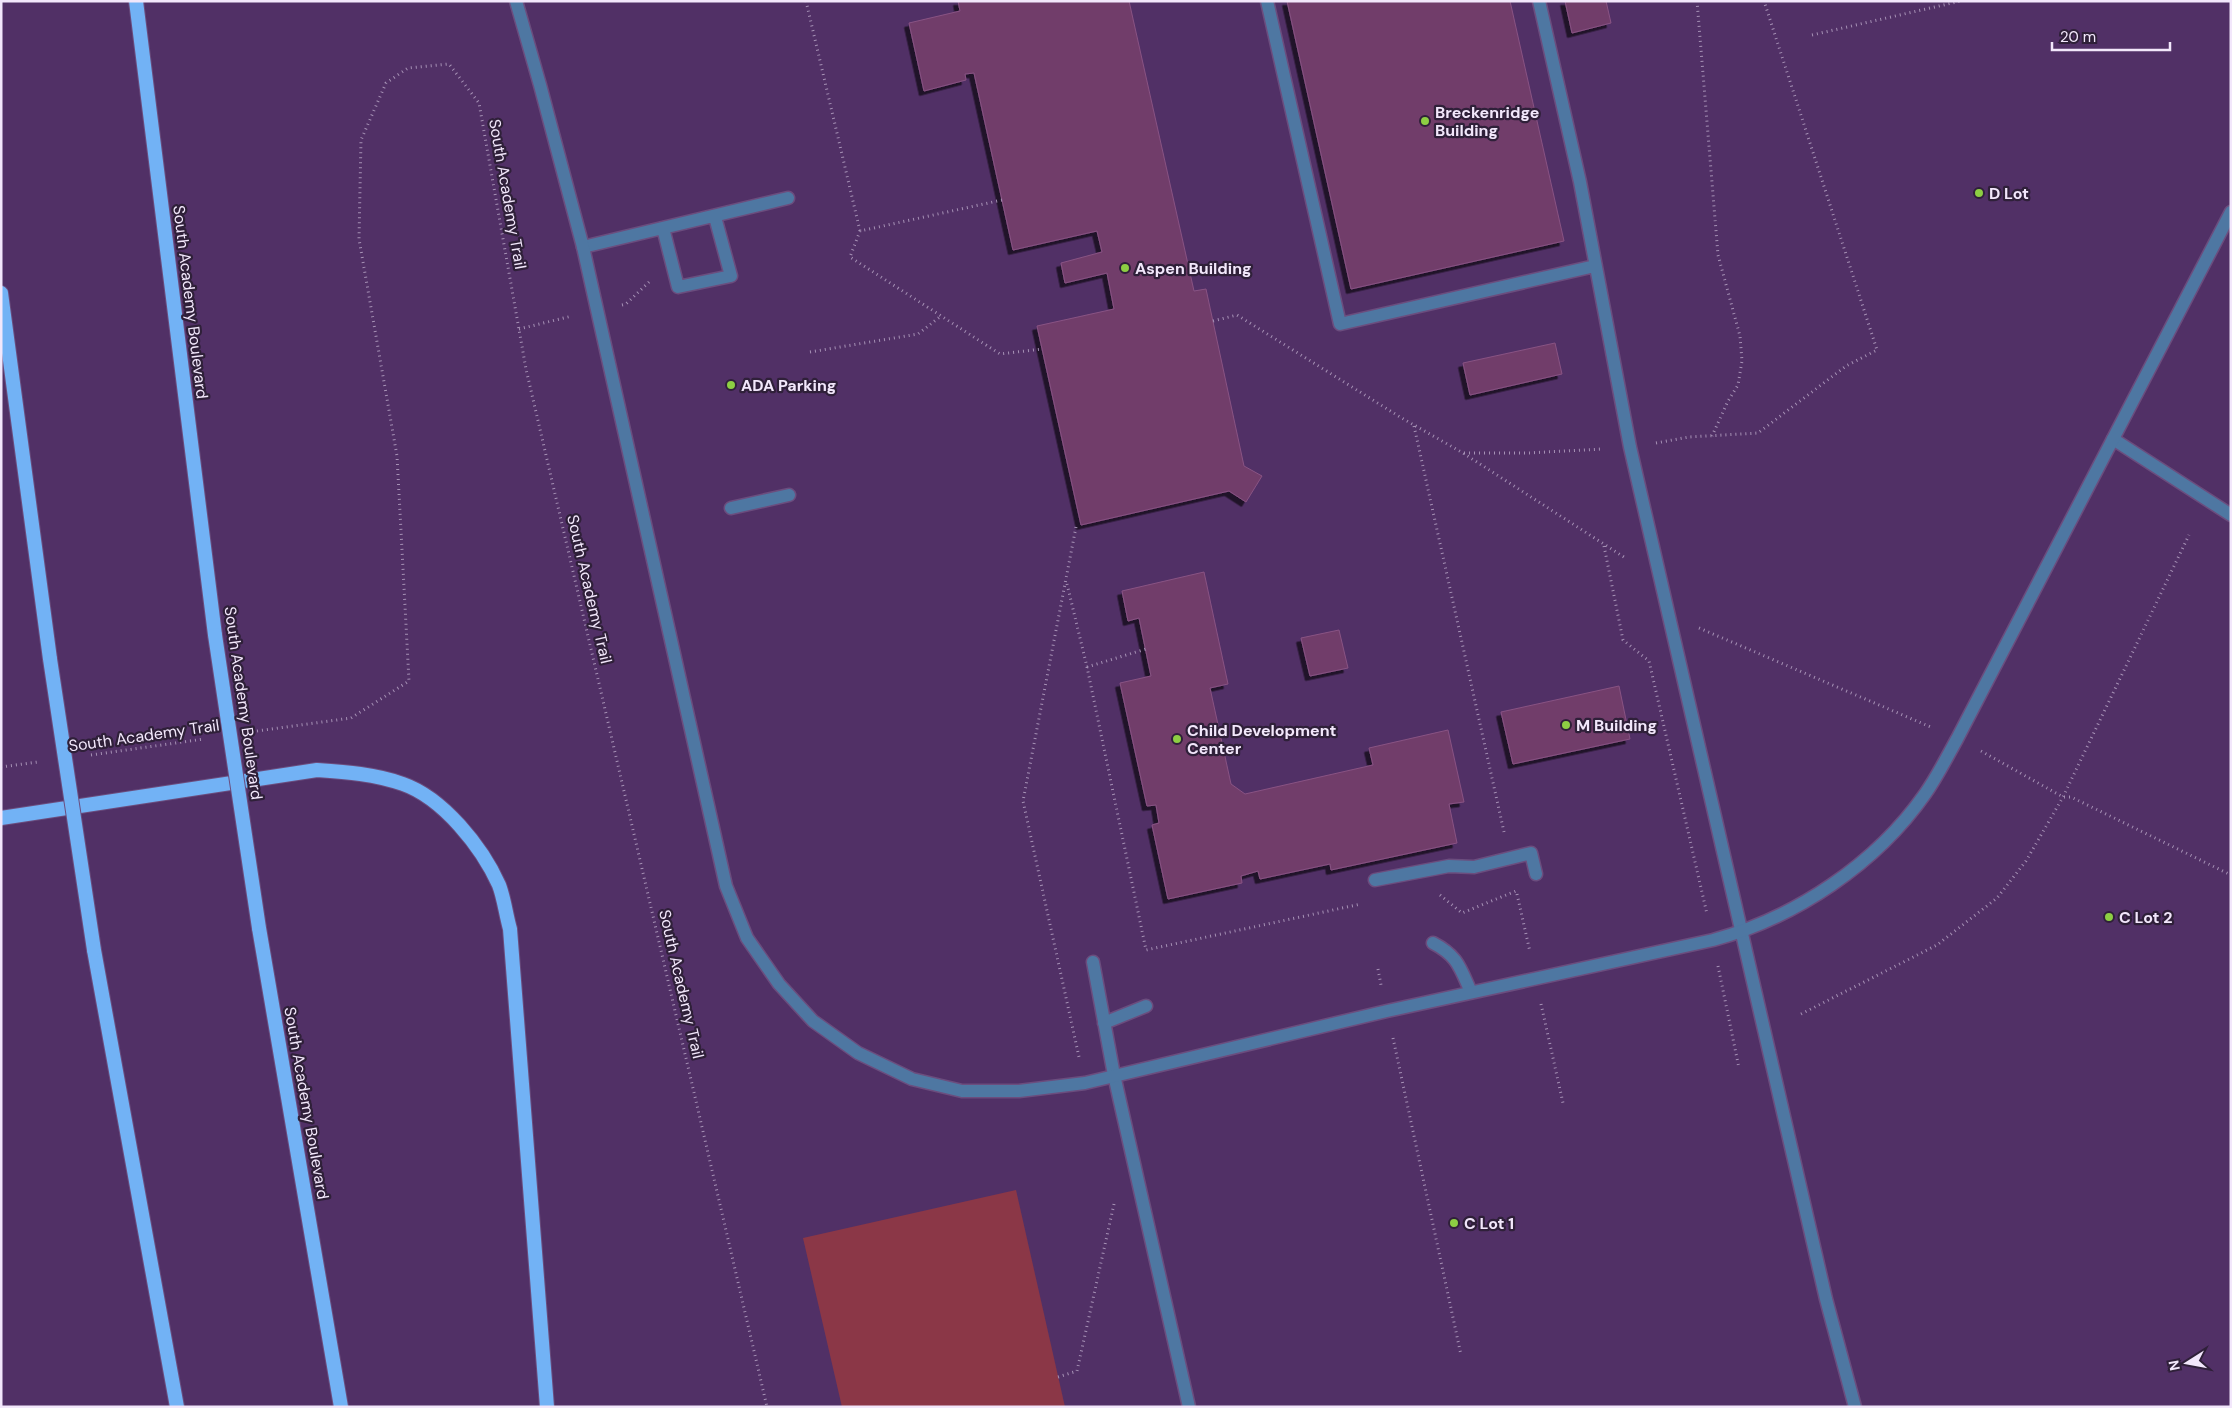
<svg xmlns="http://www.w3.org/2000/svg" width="2232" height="1408" viewBox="0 0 2232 1408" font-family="'DM Sans',sans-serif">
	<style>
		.green { fill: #8b3747 }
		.building { fill: #713d6b; stroke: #895383; filter: url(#shadow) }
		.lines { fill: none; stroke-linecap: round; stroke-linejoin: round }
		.service-casing { stroke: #6b4d7e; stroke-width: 15 }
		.minor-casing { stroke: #6b4d7e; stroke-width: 15 }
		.trunk-casing { stroke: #6b4d7e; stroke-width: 16 }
		.path { stroke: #a691b5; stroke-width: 3; stroke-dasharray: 1 4; stroke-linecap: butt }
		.service { stroke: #4e77a2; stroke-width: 12 }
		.minor { stroke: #4e77a2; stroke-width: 12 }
		.trunk { stroke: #72b2f5; stroke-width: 14 }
		.trunk-bridge-casing { stroke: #6b4d7e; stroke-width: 16; stroke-linecap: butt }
		.trunk-bridge { stroke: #72b2f5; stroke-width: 14 }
		.poi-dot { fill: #8dce43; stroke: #2f2039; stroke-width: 2 }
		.labels { text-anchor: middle; stroke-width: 4.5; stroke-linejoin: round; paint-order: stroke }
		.poi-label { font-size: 16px; font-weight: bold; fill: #f2e7fb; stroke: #2f2039; text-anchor: start }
		.street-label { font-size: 16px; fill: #f2e7fb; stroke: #2f2039 }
	</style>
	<defs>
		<filter id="shadow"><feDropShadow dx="-4.5" dy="4.5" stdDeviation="0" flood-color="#0009"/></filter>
	</defs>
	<rect width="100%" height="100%" fill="#513066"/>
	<!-- green -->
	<path class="green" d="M1016 1190 1065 1407H842L803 1238Z"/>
	<!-- building -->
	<path class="building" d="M958 1H1129L1194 291 1206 289 1244 466 1262 476 1246 502 1229 491 1081 525 1037 326 1114 309 1107 273 1065 283 1061 263 1102 252 1097 231 1013 250 974 73 965 74 966 80 924 91 909 23 960 11Z
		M1287 1H1510L1564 241 1351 289Z
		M1565 1H1606L1611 23 1572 33Z
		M1555 343 1562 374 1470 395 1463 363Z
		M1204 572 1228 684 1210 688 1231 784 1245 794 1373 765 1369 748 1448 730 1464 802 1449 804 1457 843 1331 870 1330 864 1260 879 1258 871 1241 876 1242 883 1168 899 1152 825 1159 823 1156 805 1147 806 1120 683 1151 676 1139 618 1128 621 1122 591Z
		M1339 630 1348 668 1310 676 1301 638Z
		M1619 686 1630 739 1513 764 1501 712Z"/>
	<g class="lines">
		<defs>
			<path id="service" d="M1267 1 1340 324 1595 266
				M1539 1 1580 182 1630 447 1826 1299 1855 1407
				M663 228 678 287 731 276 715 217
				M583 247 788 198
				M2113 439 2231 515
				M731 508 789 495
				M1375 880 1449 866 1474 867 1531 853 1536 874
				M1433 943C1458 956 1460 968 1471 992
				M1093 962 1114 1075 1189 1407
				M1104 1023 1146 1006"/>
			<path id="minor" d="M516 1 540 85 583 247 726 886 747 938 779 984 813 1021 858 1053 912 1079 962 1091H1019L1085 1083 1387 1011 1713 940C1795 918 1876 864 1925 794 1937 777 1947 757 1957 739L2231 212"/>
			<path id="trunk" d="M136 1 215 635
				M1 293 50 659
				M1 818 317 770C346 772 375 774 403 784 443 798 482 847 499 885 504 898 506 915 510 929L547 1407
				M259 928 341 1407
				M94 950 177 1407"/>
		</defs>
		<!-- service casing -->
		<use href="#service" class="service-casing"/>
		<!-- minor casing -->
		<use href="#minor" class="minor-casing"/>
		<!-- trunk casing -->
		<use href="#trunk" class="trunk-casing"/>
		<!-- path -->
		<path class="path" d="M806 1 860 231
			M1697 1 1718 255 1740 336 1742 361 1738 385 1728 401 1712 436
			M1812 35 1961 1
			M1002 200 860 231 850 257 1000 354 1042 349
			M622 305 626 304 649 282
			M1213 321 1237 315 1400 417 1463 453 1627 559
			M519 329 572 316
			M810 352 918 334 941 316
			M1414 426 1504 832
			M1656 443 1689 437 1758 433 1846 366 1877 350 1764 1
			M1464 453H1528L1602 449
			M1076 527 1023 801 1079 1057
			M1604 546 1623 640 1649 661 1707 914
			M1067 584 1087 667 1146 950 1361 904
			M1699 628 1933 728
			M1087 667 1146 649
			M257 731 351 718 409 681 397 456 359 239 361 140 386 83 408 68 449 64 479 103 526 369 767 1407
			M1981 751 2063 797H2071L2231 875
			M91 755 204 739
			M1 767 38 762
			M1517 894 1530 952
			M1440 895 1462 913 1516 891
			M1718 966 1739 1068
			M1378 969 1381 985
			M1541 1004 1563 1103
			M1801 1014 1937 945 1997 898 2026 861 2063 797 2189 535
			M1393 1038 1461 1355
			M1058 1377 1077 1371 1114 1204"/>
		<!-- service -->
		<use href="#service" class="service"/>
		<!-- minor -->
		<use href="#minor" class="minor"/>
		<!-- trunk -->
		<use href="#trunk" class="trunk"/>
		<defs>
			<path id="trunk-bridge" d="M215 635 259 928
				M50 659 94 950"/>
		</defs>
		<!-- trunk-bridge casing -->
		<use href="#trunk-bridge" class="trunk-bridge-casing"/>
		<!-- trunk-bridge -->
		<use href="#trunk-bridge" class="trunk-bridge"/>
	</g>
	<!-- markers -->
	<g class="poi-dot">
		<circle cx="1425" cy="121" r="5"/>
		<circle cx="1979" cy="193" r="5"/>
		<circle cx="1125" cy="268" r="5"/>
		<circle cx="731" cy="385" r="5"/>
		<circle cx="1566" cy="725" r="5"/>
		<circle cx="1177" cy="739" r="5"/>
		<circle cx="2109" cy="917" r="5"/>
		<circle cx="1454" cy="1223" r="5"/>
	</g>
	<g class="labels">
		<!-- poi labels -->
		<g class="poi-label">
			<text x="1435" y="118">Breckenridge<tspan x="1435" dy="18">Building</tspan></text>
			<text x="1989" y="199">D Lot</text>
			<text x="1135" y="274">Aspen Building</text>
			<text x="741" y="391">ADA Parking</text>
			<text x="1576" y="731">M Building</text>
			<text x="1187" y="736">Child Development<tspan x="1187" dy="18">Center</tspan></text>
			<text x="2119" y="923">C Lot 2</text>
			<text x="1464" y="1229">C Lot 1</text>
		</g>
		<!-- street labels -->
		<g class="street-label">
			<text transform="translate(508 194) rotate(80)" y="6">South Academy Trail</text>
			<text transform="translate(191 302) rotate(83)" y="6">South Academy Boulevard</text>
			<text transform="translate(590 589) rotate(77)" y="6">South Academy Trail</text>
			<text transform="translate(244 703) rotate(82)" y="6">South Academy Boulevard</text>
			<text transform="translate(144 735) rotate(-8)" y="6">South Academy Trail</text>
			<text transform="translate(682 984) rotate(77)" y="6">South Academy Trail</text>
			<text transform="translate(307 1103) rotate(80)" y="6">South Academy Boulevard</text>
		</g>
	</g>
	<!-- border -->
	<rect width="2232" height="1408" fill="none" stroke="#f2e7fb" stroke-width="5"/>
	<!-- north arrow -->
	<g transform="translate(2187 1363) rotate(259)" stroke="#2f2039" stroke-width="4" paint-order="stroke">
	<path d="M0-4L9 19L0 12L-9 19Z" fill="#f2e7fb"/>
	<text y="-8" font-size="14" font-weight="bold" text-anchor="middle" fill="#f2e7fb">N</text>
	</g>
	<!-- scale -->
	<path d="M2052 42v8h118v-8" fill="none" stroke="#f2e7fb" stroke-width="2.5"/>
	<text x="2060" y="42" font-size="15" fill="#f2e7fb" stroke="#2f2039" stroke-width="4" paint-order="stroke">20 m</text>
</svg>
